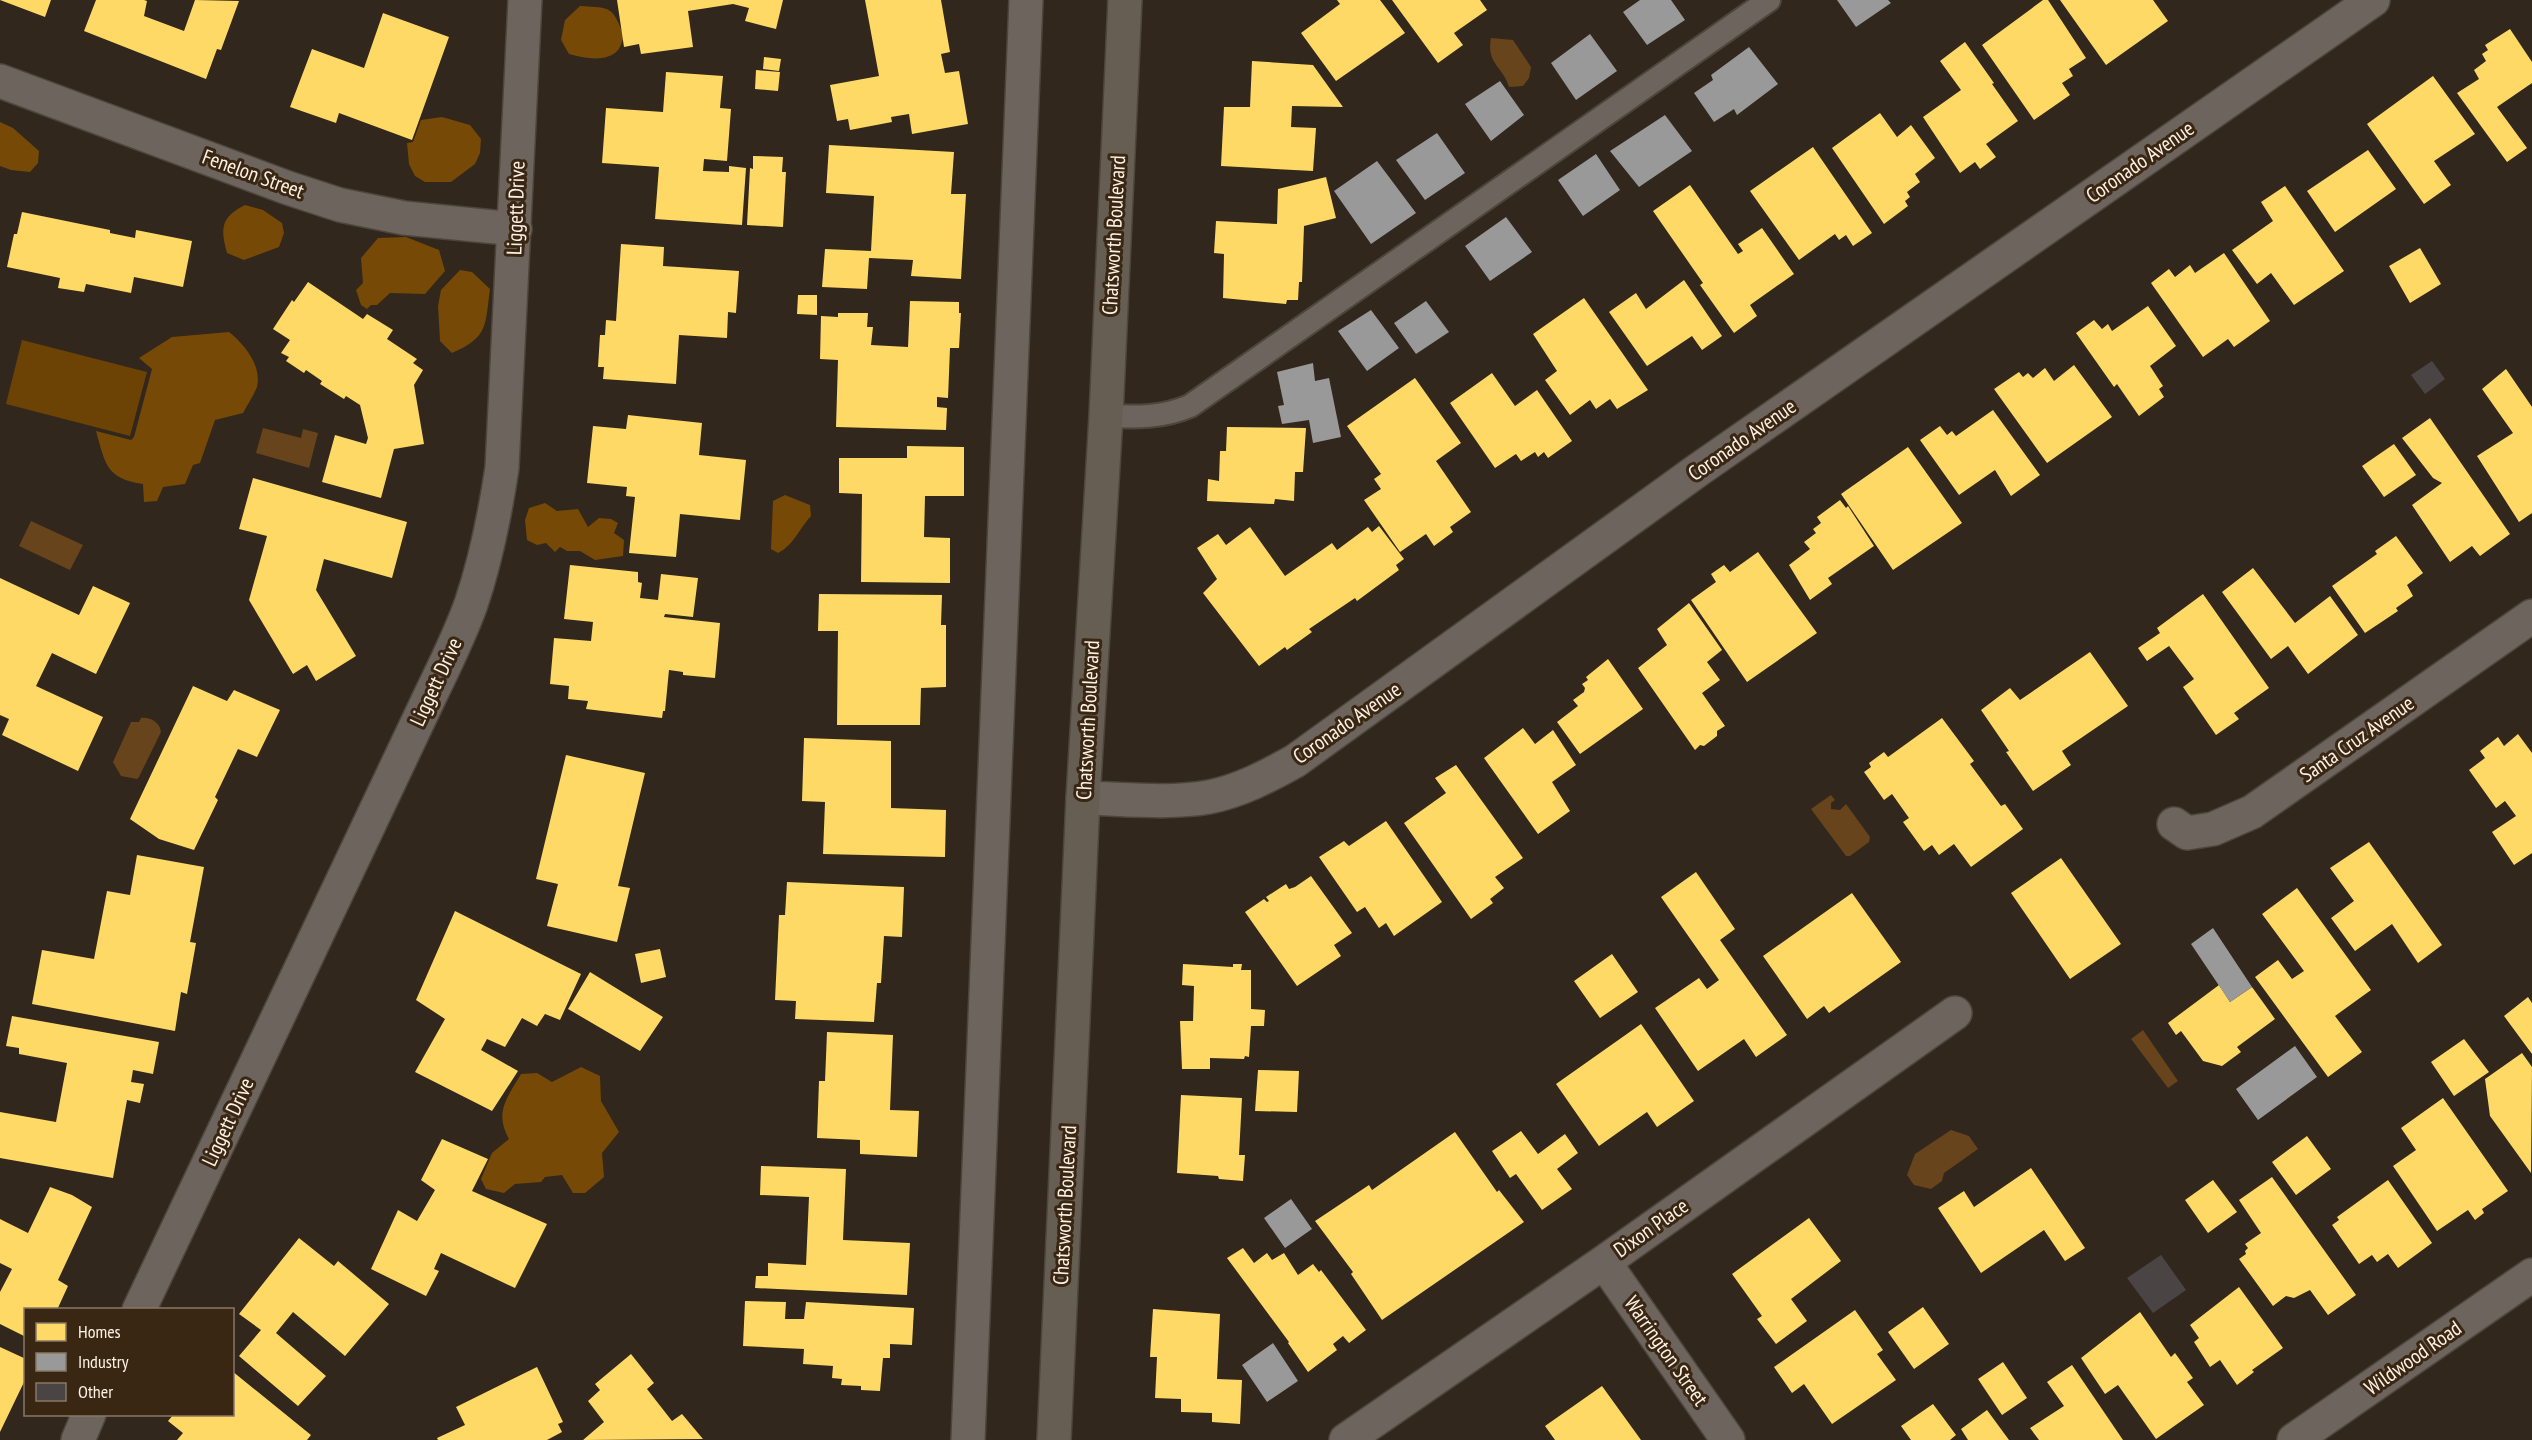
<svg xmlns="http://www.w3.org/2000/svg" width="2532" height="1440" viewBox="0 0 2532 1440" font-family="'PT Sans Narrow',sans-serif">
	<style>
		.green { fill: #6c4205 }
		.forest { fill: #764906 }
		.water { fill: #67441c }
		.homes { fill: #ffd966 }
		.industry { fill: #999 }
		.building { fill: #4a4544 }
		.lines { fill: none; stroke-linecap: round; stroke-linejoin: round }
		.lane-casing { stroke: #4e453c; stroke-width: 26 }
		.street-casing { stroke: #4e453c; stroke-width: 36 }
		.secondary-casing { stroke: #4e453c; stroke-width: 36 }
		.lane { stroke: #6d655d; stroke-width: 22 }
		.street { stroke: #6d655d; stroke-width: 33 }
		.secondary { stroke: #675e53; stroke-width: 33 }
		.labels { text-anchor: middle; stroke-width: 6; stroke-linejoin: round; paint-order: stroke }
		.street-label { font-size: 21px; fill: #fdf1e4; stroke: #3a2713 }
	</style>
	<rect width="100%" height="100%" fill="#31271c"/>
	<!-- green -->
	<path class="green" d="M22 340 147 372 130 436 6 404Z"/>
	<!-- forest -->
	<path class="forest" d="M580 6C612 8 612 6 624 36 622 40 621 47 618 50 607 63 583 58 569 54L561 40 565 20Z
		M442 117 470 125 481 139 480 153 475 164 451 182H425L415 176 409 164 407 143 413 142 421 120Z
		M0 122 13 128 39 151 38 163 30 172 11 170 0 166Z
		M245 205 263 210 282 223 284 233 279 247 244 260 227 253C220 228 221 217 245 205Z
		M406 237 439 250 445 271 425 294 390 293 377 305H371L367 309 361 305 356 290 363 283 361 258 378 238Z
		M460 270 472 272 490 289C485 325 489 337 452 353L440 341 438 306 441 290Z
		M229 332C244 344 262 365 257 387 254 395 247 405 243 413L215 420 200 463 193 465 185 484 163 487 157 501 144 502 143 484C106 479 105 463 96 431L131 440 134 437 152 369 139 358 172 337Z
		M785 495 810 505 811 516C799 529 793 546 778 553L771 549 773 501Z
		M545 503 557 511 578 509 588 527 599 518 611 519 618 523 614 533 624 540 623 556 595 560 580 551H567L560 547 555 552 546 543 537 545 527 540 525 520 529 508Z
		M581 1067 600 1076 601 1101 619 1132 602 1153 604 1177 585 1193H573L562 1175 545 1177 541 1182 515 1184 504 1193 486 1189 481 1179 492 1153 509 1139C494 1112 507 1098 521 1074L537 1073 552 1082Z"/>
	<!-- water -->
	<path class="water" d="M1491 38 1513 40 1531 67 1529 78 1523 86 1509 87C1503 66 1486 64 1491 38Z
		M263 428 301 438 303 429 318 433 309 468 256 453Z
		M31 521 83 545 70 570 19 546Z
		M141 718C150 717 160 722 161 732L139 777 137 779 121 776 113 762 131 722H139Z
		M1831 795 1835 800 1831 803V809L1840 810 1846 804 1870 837 1869 842 1850 856H1846L1811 809Z
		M2143 1030 2178 1081 2168 1088 2131 1039Z
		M1951 1130 1969 1136 1978 1149 1944 1173 1942 1181 1931 1189 1914 1185 1907 1175 1915 1154Z"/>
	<!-- homes -->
	<path class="homes" d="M0 0H51L45 17Z
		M96 0H144L147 1 144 16 184 31 195 0 239 1 221 50 217 49 206 79 84 31Z
		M617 0H783L776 29 745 21 749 8 733 4 688 11 693 47 641 54 639 44 624 47Z
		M865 0H941L950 52 941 54 945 73 959 71 968 124 912 134 909 114 891 117 892 122 850 130 848 119 837 121 830 85 879 76Z
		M1337 0H1380L1405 33 1336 81 1301 33 1340 4Z
		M1392 0H1480L1487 10 1454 33 1463 45 1438 63Z
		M2043 0H2048L2086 58 2069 69 2073 76 2062 83 2070 95 2034 120 1982 45Z
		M2060 0H2153L2168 21 2106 65Z
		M383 13 449 37 412 140 339 113 336 123 290 107 312 49 364 68Z
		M2510 29 2532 62V83L2497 107 2527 148 2507 162 2457 93 2479 79 2474 70 2486 61 2482 54 2488 50 2485 45Z
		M1965 42 1994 83 1992 84 2018 121 1986 144 1996 157 1980 169 1975 162 1960 173 1923 117 1961 90 1940 61Z
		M764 57 781 59 779 71 763 69Z
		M1252 61 1313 65 1343 107 1292 106 1291 127 1316 128 1313 171 1221 166 1224 107H1250Z
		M756 70 780 72 778 91 755 89Z
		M666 72 723 76 720 108 731 109 727 161 704 159 703 171 729 172V166L746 168 742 225 655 219 659 167 602 163 606 108 663 112Z
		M2433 76 2475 134 2434 161 2451 185 2424 204 2367 124Z
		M1880 113 1897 137 1911 125 1935 158 1915 174 1920 182 1907 192 1910 197 1905 201 1908 206 1884 224 1832 148Z
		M829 145 954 152 951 194H966L961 279 911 276 913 260 869 258 867 289 822 287 825 249 871 251 874 196 826 193Z
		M1813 147 1872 233 1853 246 1846 235 1839 240 1835 234 1799 260 1750 191Z
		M2368 150 2396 189 2335 232 2307 191Z
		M753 156 783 157 782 172H786L783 227 747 225 750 168 753 169Z
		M1326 177 1336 218 1304 226 1302 282H1299L1298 300H1287L1286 304 1223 298 1224 254 1214 253 1216 221 1277 224 1278 189Z
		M1690 185 1738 254 1743 251 1738 244 1762 228 1794 274 1750 305 1757 316 1734 333 1700 285 1703 283 1653 211Z
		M2285 186 2344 271 2294 305 2271 273 2257 284 2232 250 2273 221 2261 202Z
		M22 212 110 230V233L135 238 136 230 192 241 183 287 134 277 131 293 86 284 84 292 58 288 60 278 7 267 14 234H17Z
		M621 244 664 247 663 266 739 271 736 313 728 312 727 338 679 335 676 384 603 379 604 367H598L600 335H605L606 320 616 321Z
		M2420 248 2441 284 2410 303 2389 266Z
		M2224 253 2270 321 2234 347 2228 339 2203 357 2151 283 2169 269 2175 277 2190 265 2195 273Z
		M1684 280 1722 336 1702 350 1692 336 1647 366 1609 312 1636 293 1646 309Z
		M308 282 363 319 367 314 393 330 387 339 417 359 413 363 423 370 414 385 424 444 394 449 381 498 322 482 335 435 366 444 368 438 360 405 346 396 344 399 320 384 322 381 306 370 304 373 286 361 289 357 281 353 290 340 273 329 292 300 294 302Z
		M798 295H817V315L797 314Z
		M1584 298 1648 390 1617 409 1610 399 1596 409 1590 400 1570 415 1545 380 1557 371 1533 334Z
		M910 301 959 302V313H961L959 348H950L948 398 937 397V407L947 408 946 430 836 427 838 360 820 359 821 316 838 317V313H868L867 327H873L871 345 908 347Z
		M2148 306 2176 346 2150 366 2163 386 2159 389 2164 397 2139 416 2117 384 2114 387 2076 333 2094 320 2102 329 2108 324 2112 331Z
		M2074 365 2112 417 2047 463 1994 389 2019 372 2023 377 2028 373 2033 378 2045 368 2054 381Z
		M2506 369 2532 407V513L2519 522 2477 456 2513 433 2482 389Z
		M1492 373 1515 406 1537 390 1572 441 1548 458 1544 452 1538 457 1535 452 1521 461 1516 454 1495 468 1450 403Z
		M1415 378 1461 443 1436 461 1471 512 1450 527 1453 532 1434 546 1426 534 1400 552 1364 500 1381 489 1374 479 1381 474 1347 426Z
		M1993 410 2040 475 2011 496 1995 470 1959 495 1920 440 1940 426 1947 435 1952 431 1956 436Z
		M628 415 702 423 699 455 746 460 740 520 680 514 676 557 629 553 635 497 626 496 627 487 587 483 593 426 626 429Z
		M2430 418 2510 534 2480 556 2472 546 2450 562 2412 505 2442 483 2433 478 2402 438Z
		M1227 427 1306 428 1303 472H1295L1294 501 1275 499 1274 504 1207 501 1208 479 1219 481 1220 451H1226Z
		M2394 444 2416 475 2384 497 2362 466Z
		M907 446 964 447V496H925L924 537 950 538V583L861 582 862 494 839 493V458H907Z
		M1908 447 1962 523 1893 570 1841 494Z
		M253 478 407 522 392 578 324 559 316 590 356 656 316 681 307 665 293 674 249 600 267 536 239 529Z
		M1840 500 1846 508 1848 506 1874 546 1828 578 1832 584 1810 600 1789 565 1810 549 1804 542 1816 533 1813 529 1821 523 1817 517Z
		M1379 526 1404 559 1396 565 1399 570 1357 601 1355 598 1309 629 1312 632 1287 650 1285 647 1259 666 1203 593 1217 579 1197 548 1218 534 1226 545 1250 527 1285 576 1332 543 1337 550 1368 527 1372 532Z
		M2396 536 2423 573 2407 585 2413 596 2396 608 2398 611 2365 633 2332 586 2377 554 2375 551Z
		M1758 552 1817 633 1747 682 1691 600 1716 582 1711 574 1724 565 1730 572Z
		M570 565 638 572V582L642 583 640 598 658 600 661 574 698 578 693 617 665 614 664 617 720 623 715 678 683 675V672L669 670 665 711H663L662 718 586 709 588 701 568 699 569 686 550 684 554 638 591 641 593 622 564 619Z
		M2253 568 2295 623 2330 596 2358 635 2308 674 2288 646 2271 659 2222 592Z
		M0 578 79 615 93 586 130 603 96 674 52 653 36 686 103 717 78 771 2 735 9 719 0 715Z
		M819 594 942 595 941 625H946V687L921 688 920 725H837L838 631H818Z
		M2203 594 2269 688 2234 713 2239 719 2216 735 2183 687 2194 679 2169 646 2147 661 2138 648 2160 633 2157 628Z
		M1689 603 1722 650 1707 662 1720 680 1702 693 1725 726 1717 731V736L1704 746 1700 745 1695 750 1638 668 1667 645 1657 629Z
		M2090 652 2128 706 2062 751 2071 765 2033 791 2006 752 2009 751 1981 710 2010 688 2020 700Z
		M1608 659 1643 709 1580 754 1557 722 1578 706 1573 700 1584 692 1585 688 1582 684 1588 680 1586 677Z
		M193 686 227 701 234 690 280 710 257 757 238 749 215 797 218 800 194 850 159 839 130 819Z
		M1942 718 1974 761 1970 764 2001 806 2005 804 2023 829 1971 867 1954 844 1939 855 1932 845 1924 851 1903 822 1909 818 1892 794 1884 800 1864 772 1871 767 1869 763 1884 752 1888 757Z
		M1523 728 1535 744 1553 730 1576 765 1552 782 1570 811 1538 834 1484 758Z
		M2518 734 2532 753V853L2514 865 2492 832 2516 816 2505 801 2496 808 2469 770 2485 758 2480 751 2498 737 2504 746Z
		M804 738 891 741V808L946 810 945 857 823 854 825 802 802 801Z
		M566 755 645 773 618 886 630 888 617 942 547 926 558 884 536 879Z
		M1456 765 1523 858 1495 877 1504 888 1490 899 1493 903 1471 919 1404 823 1446 793 1435 778Z
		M1386 821 1442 902 1394 936 1386 923 1379 928 1365 907 1357 912 1319 857 1344 841 1349 846Z
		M2369 842 2442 945 2418 963 2392 924 2355 951 2331 918 2354 901 2330 868Z
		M137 855 204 867 190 942 196 943 187 994 181 992 175 1031 32 1004 42 950 94 959 107 891 130 895Z
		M2061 858 2121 944 2070 979 2011 893Z
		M1696 872 1735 929 1720 940 1787 1035 1756 1057 1744 1039 1698 1071 1655 1008 1699 978 1707 989 1719 980 1661 897Z
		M1311 876 1352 933 1334 945 1341 956 1297 986 1245 912 1264 899 1267 902 1269 901 1266 897 1286 884 1289 889 1295 887Z
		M787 882 904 887 902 937 884 936 881 983H877L874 1022 795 1019 796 1001 775 1000 779 915H785Z
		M2297 888 2371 990 2335 1016 2362 1052 2328 1077 2255 977 2278 960 2292 979 2304 971 2262 914Z
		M1852 893 1901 962 1829 1013 1824 1006 1807 1019 1763 956Z
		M455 911 581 974 560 1020 545 1014 537 1026 522 1018 505 1047 487 1039 481 1050 518 1071 492 1111 415 1072 445 1019 416 1000Z
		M660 949 666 977 641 983 635 954Z
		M1612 954 1638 992 1600 1018 1574 981Z
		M1183 964 1233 967V964H1242L1241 970H1251V1009L1265 1010 1264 1026H1251L1249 1057 1245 1056 1244 1059 1210 1058V1069H1182L1180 1021H1193L1194 986 1182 985Z
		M590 972 663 1017 640 1051 568 1009Z
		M2219 985 2230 1002 2252 987 2275 1019 2237 1047 2241 1052 2222 1066 2203 1061 2181 1031 2176 1035 2168 1023Z
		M2528 997 2532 1003V1054L2504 1016Z
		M12 1016 159 1042 153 1074 133 1070 131 1082 144 1084 140 1103 127 1100 113 1178 0 1158V1112L56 1122 67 1063 19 1054V1048L6 1046Z
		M1641 1024 1694 1101 1657 1127 1647 1112 1599 1146 1556 1084Z
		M827 1032 893 1035 890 1110 919 1111 917 1157 860 1154V1140L817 1138 819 1081H825Z
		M2464 1039 2489 1072 2454 1096 2431 1062Z
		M2522 1053 2532 1067 2531 1173 2490 1116 2485 1079Z
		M1258 1070 1299 1071 1297 1112 1255 1111Z
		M1181 1095 1242 1098 1239 1155H1245L1243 1181 1219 1179 1218 1176 1177 1173Z
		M2443 1098 2508 1191 2482 1209 2484 1213 2475 1220 2468 1210 2437 1231 2393 1166 2416 1150 2401 1128Z
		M1521 1131 1538 1154 1565 1134 1578 1153 1557 1169 1572 1189 1542 1210 1516 1174 1510 1178 1492 1151Z
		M1455 1132 1497 1192 1499 1190 1524 1222 1382 1320 1351 1274 1353 1272 1315 1221 1369 1185 1372 1190Z
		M2307 1136 2331 1169 2296 1195 2272 1162Z
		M442 1139 488 1159 472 1191 547 1224 515 1288 441 1253 434 1269 439 1271 426 1296 371 1269 398 1210 417 1221 435 1190 421 1180Z
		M761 1166 846 1169 843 1240 910 1243 907 1295 755 1288 756 1276H768V1263L806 1265 809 1197 760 1195Z
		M2031 1168 2085 1248 2065 1261 2044 1230 1981 1273 1938 1208 1964 1191 1974 1207Z
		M2272 1177 2356 1295 2328 1315 2310 1290 2294 1298 2286 1296 2273 1306 2239 1259 2246 1254 2245 1251 2248 1248 2245 1244 2261 1233 2239 1200Z
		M2213 1180 2237 1212 2208 1233 2185 1200Z
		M2388 1180 2432 1243 2398 1268 2388 1254 2377 1262 2372 1255 2359 1264 2332 1225 2339 1220 2337 1217Z
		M50 1187 72 1195 92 1207 58 1280 68 1286 57 1310H26V1337L0 1324V1292L12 1269 0 1263V1219L28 1233Z
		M1809 1218 1841 1261 1791 1299 1807 1321 1776 1344 1757 1319 1762 1316 1732 1274Z
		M299 1238 334 1266 338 1261 389 1304 345 1356 293 1312 276 1333 326 1376 298 1406 239 1356 261 1330 239 1314Z
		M1243 1248 1254 1263 1267 1253 1272 1260 1284 1253 1298 1275 1313 1264 1319 1272 1321 1270 1366 1330 1349 1343 1343 1336 1333 1344 1337 1350 1308 1372 1288 1343 1289 1342 1227 1258Z
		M2239 1287 2283 1348 2252 1370 2254 1372 2237 1385 2220 1360 2210 1367 2194 1342 2199 1338 2190 1325Z
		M745 1301 786 1302 785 1319H804L806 1302 914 1308 912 1345 890 1344V1358H883L880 1391 861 1390V1386L841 1385 842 1379 832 1378 833 1366 803 1364 804 1349 743 1346Z
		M1923 1307 1949 1344 1914 1369 1888 1332Z
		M1153 1309 1220 1314 1217 1379 1242 1380 1240 1424 1212 1422V1413L1181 1412V1399L1155 1398 1157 1357H1150Z
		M1855 1310 1883 1350 1877 1354 1896 1380 1832 1424 1804 1384 1792 1393 1774 1367Z
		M2140 1312 2171 1357 2175 1353 2193 1378 2187 1382 2204 1405 2156 1439 2118 1385 2105 1394 2081 1358Z
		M0 1347 26 1359V1378L0 1432Z
		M631 1354 654 1383 647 1389 672 1421 682 1414 703 1439 583 1440 604 1422 588 1401 600 1390 595 1384Z
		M2003 1362 2027 1398 2002 1415 1978 1379Z
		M2072 1365 2123 1440H2039L2030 1428 2064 1406 2047 1382Z
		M537 1367 563 1422 558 1424 562 1432 547 1440H438L437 1438 465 1425 456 1407Z
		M232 1371 311 1435 307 1440H177L183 1433 168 1421 174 1414H232Z
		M1602 1386 1641 1440H1555L1545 1426Z
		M1933 1404 1956 1435 1950 1440H1911L1901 1426Z
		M1987 1410 2009 1440H1968L1961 1429Z"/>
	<!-- industry -->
	<path class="industry" d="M1640 0H1671L1685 20 1647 45 1623 12Z
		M1837 0H1888L1891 3 1856 27Z
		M1590 34 1617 71 1576 100 1551 63Z
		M1749 47 1778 84 1737 115 1734 109 1714 122 1694 93 1713 80 1711 75Z
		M1500 81 1524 115 1491 141 1465 104Z
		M1665 115 1692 151 1639 187 1610 151Z
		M1437 133 1465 173 1425 200 1396 160Z
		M1596 154 1620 190 1583 216 1558 180Z
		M1377 161 1416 213 1371 244 1334 191Z
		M1506 217 1532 252 1490 281 1465 246Z
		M1426 301 1449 332 1416 354 1394 323Z
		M1371 310 1399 348 1367 371 1338 331Z
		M1313 363 1315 381 1329 378 1341 437 1313 443 1309 420 1282 424 1278 406 1284 405 1277 372Z
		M2213 928 2252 987 2230 1002 2191 944Z
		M2295 1046 2317 1077 2258 1120 2236 1089Z
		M1291 1199 1312 1229 1285 1248 1264 1218Z
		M1273 1343 1298 1381 1267 1402 1242 1365Z"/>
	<!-- building -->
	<path class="building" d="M2432 361 2445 379 2425 394 2411 375Z
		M2161 1255 2186 1290 2153 1313 2127 1278Z"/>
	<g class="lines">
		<defs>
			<path id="lane" d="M1106 416C1136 417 1162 418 1190 406L1769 0"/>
			<path id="street" d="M0 81 288 188 340 205 404 218 515 229
				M1083 798C1125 799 1168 804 1209 797 1240 791 1268 776 1295 761L1698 470 2373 0
				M2174 824 2187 833 2213 829 2252 812 2532 616
				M1604 1262 1728 1440
				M139 1310 431 694C445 665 460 635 471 604 486 560 495 514 502 468L525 0
				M78 1440 89 1414
				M968 1440 1026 0
				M1346 1440 1604 1262 1955 1013
				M2294 1440 2532 1275"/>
			<path id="secondary" d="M1054 1440 1083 798 1106 416 1125 0"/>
		</defs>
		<!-- lane casing -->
		<use href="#lane" class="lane-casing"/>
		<!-- street casing -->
		<use href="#street" class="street-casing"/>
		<!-- secondary casing -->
		<use href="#secondary" class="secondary-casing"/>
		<!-- lane -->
		<use href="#lane" class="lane"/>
		<!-- street -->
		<use href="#street" class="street"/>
		<!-- secondary -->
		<use href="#secondary" class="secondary"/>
	</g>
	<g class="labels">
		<!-- street labels -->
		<g class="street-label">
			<text transform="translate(2140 162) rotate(-35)" y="7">Coronado Avenue</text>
			<text transform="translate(253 174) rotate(20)" y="7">Fenelon Street</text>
			<text transform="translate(516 208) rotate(-88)" y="7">Liggett Drive</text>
			<text transform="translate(1114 235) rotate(-87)" y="7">Chatsworth Boulevard</text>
			<text transform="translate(1742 440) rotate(-35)" y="7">Coronado Avenue</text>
			<text transform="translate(436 682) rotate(-65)" y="7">Liggett Drive</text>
			<text transform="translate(1088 720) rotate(-87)" y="7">Chatsworth Boulevard</text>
			<text transform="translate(1347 723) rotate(-35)" y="7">Coronado Avenue</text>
			<text transform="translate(2357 739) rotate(-35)" y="7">Santa Cruz Avenue</text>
			<text transform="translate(228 1122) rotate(-65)" y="7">Liggett Drive</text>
			<text transform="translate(1065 1205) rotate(-87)" y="7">Chatsworth Boulevard</text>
			<text transform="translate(1651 1228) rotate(-35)" y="7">Dixon Place</text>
			<text transform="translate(1666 1351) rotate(55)" y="7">Warrington Street</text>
			<text transform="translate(2413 1358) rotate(-35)" y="7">Wildwood Road</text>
		</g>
	</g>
	<!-- legend -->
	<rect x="24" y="1308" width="210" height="108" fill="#3a2713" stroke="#887867" stroke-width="1.5"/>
	<rect x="36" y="1323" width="30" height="18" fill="#ffd966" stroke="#887867" stroke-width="1.5"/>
	<text x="78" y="1338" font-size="18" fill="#fdf1e4">Homes</text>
	<rect x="36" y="1353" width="30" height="18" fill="#999999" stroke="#887867" stroke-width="1.5"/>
	<text x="78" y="1368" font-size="18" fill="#fdf1e4">Industry</text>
	<rect x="36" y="1383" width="30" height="18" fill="#4a4544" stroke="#887867" stroke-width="1.5"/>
	<text x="78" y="1398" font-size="18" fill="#fdf1e4">Other</text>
</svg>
